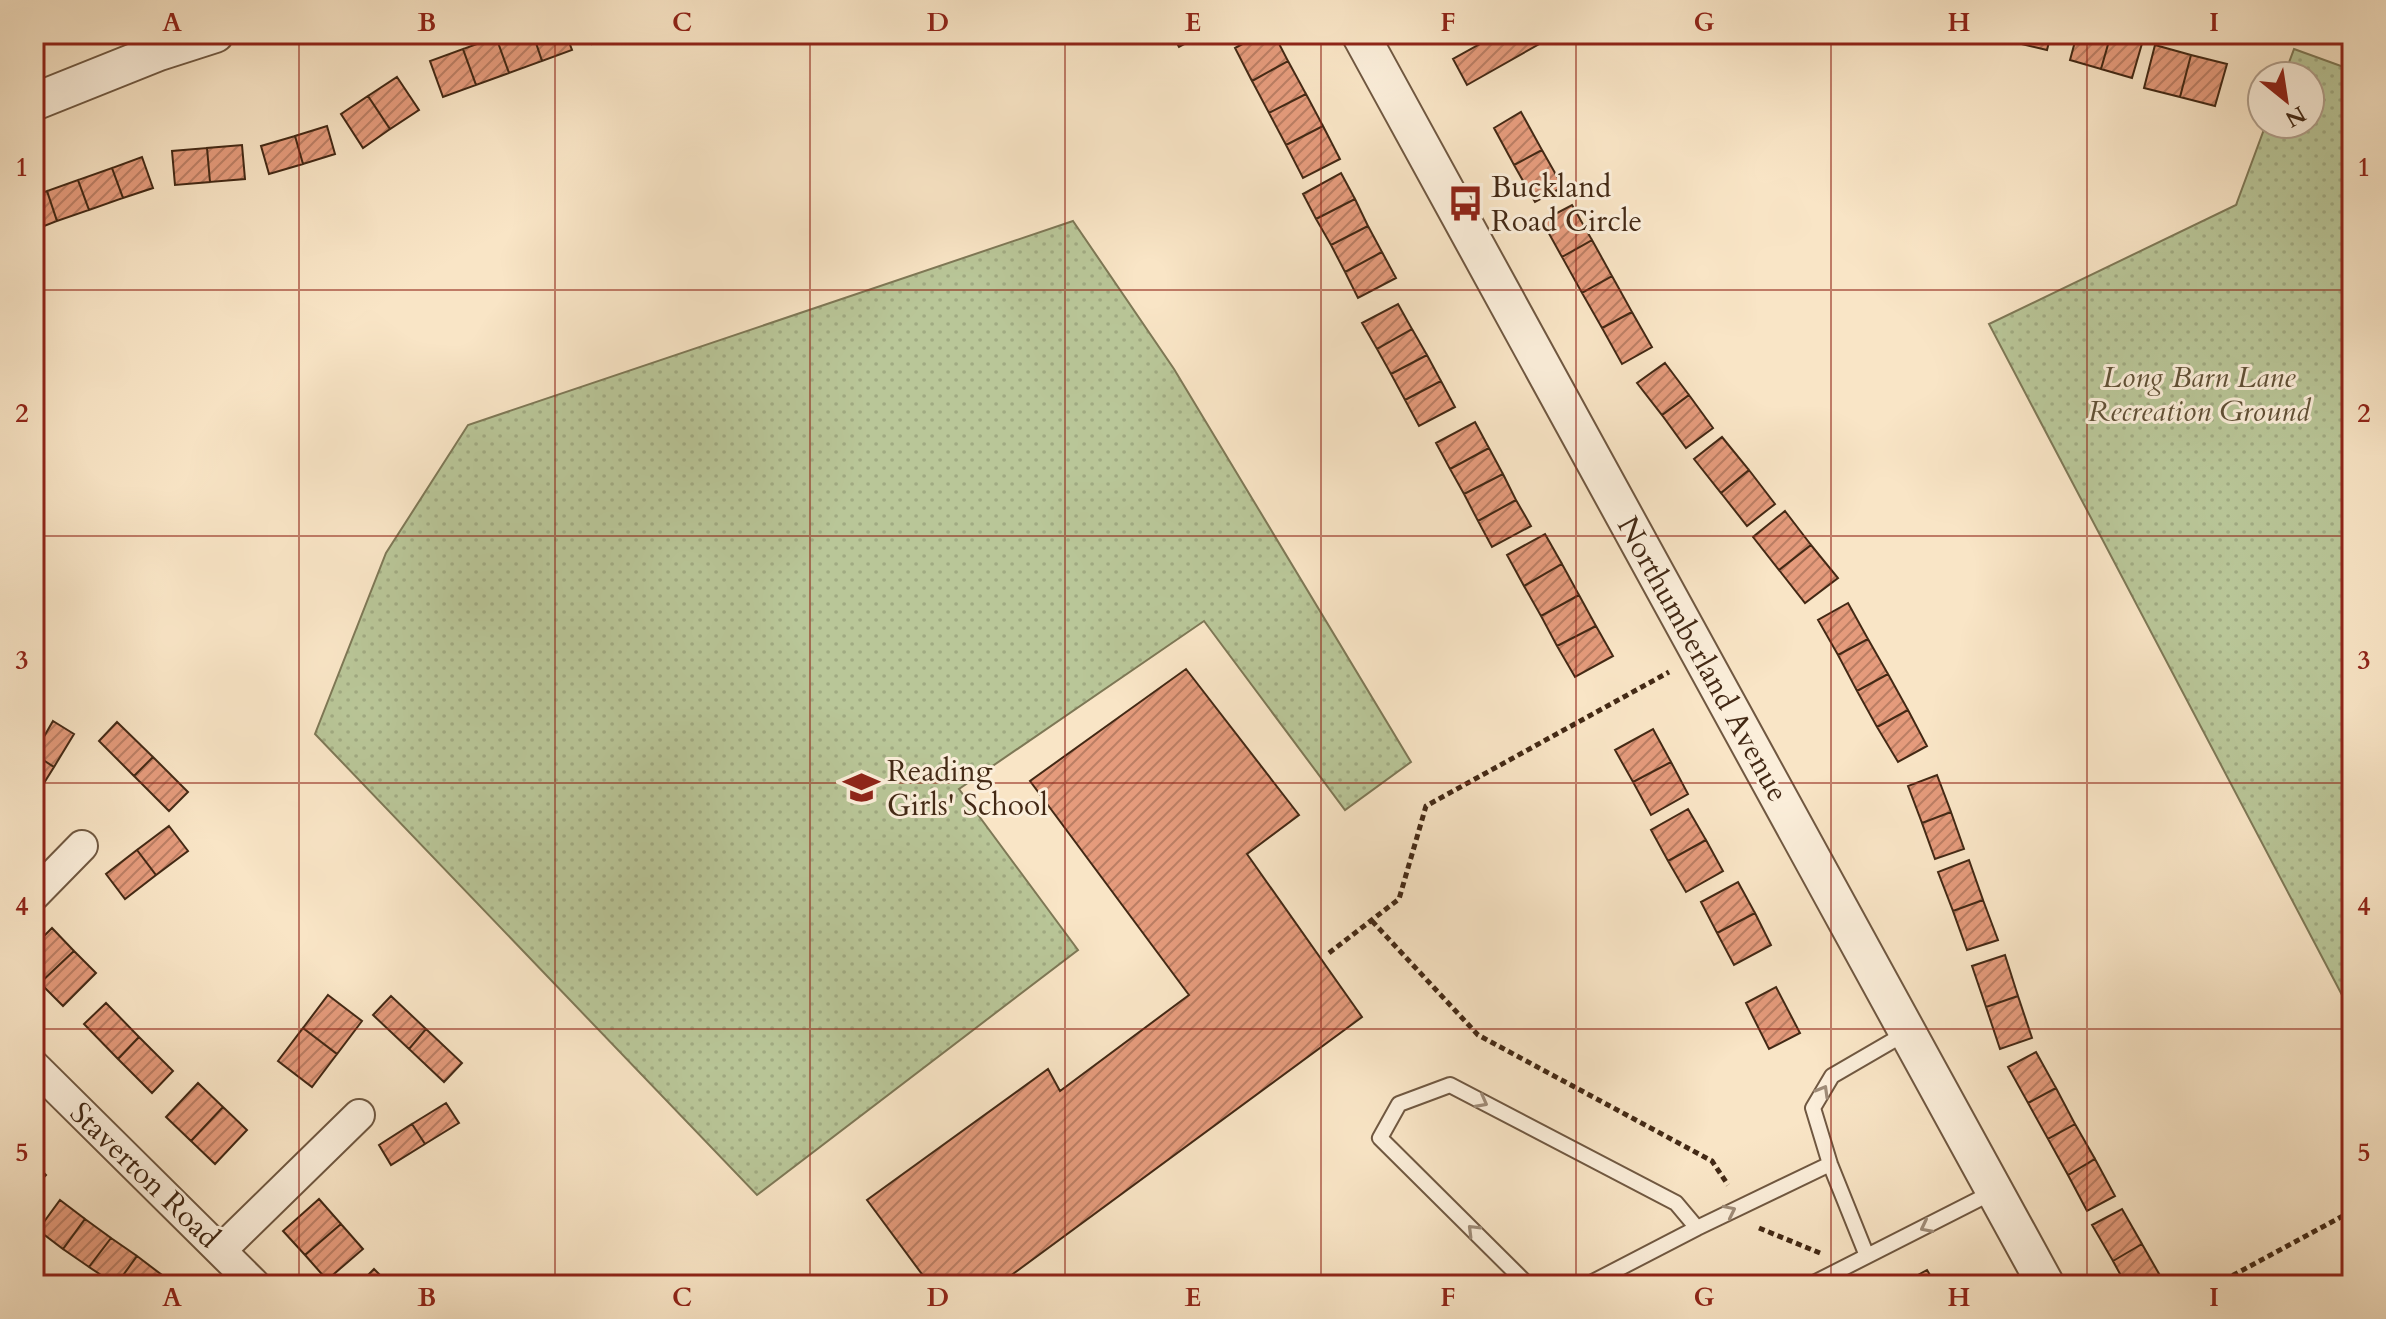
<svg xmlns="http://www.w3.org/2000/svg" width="2386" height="1319" viewBox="0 0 2386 1319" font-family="Cardo,serif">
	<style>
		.park { fill: url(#park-dots); stroke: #7e7856; stroke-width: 2 }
		.building { fill: url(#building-hatch); stroke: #432915; stroke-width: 2 }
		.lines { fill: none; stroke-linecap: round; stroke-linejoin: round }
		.service-casing { stroke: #705841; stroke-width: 18 }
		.minor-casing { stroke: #705841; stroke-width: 34 }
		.tertiary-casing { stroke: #705841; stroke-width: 40 }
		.path { stroke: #432915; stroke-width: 5; stroke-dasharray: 6 4; stroke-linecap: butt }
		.service { stroke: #fbeeda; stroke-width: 14 }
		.minor { stroke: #fbeeda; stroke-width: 30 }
		.tertiary { stroke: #fbeeda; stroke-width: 36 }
		.oneway { stroke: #9f8c78 }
		.grid { fill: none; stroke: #8f2418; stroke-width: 2; stroke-opacity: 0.55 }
		.labels { text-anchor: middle; stroke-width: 6; stroke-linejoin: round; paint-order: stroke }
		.poi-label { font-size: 30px; fill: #432915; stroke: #fbeeda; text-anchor: start }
		.park-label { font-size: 30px; font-style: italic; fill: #605036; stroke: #fbeeda }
		.street-label { font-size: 30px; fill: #432915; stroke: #fbeeda }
		.neatline { fill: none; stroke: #8f2418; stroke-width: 3 }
		.grid-label { font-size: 26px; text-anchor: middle; font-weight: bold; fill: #8f2418 }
	</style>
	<defs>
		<pattern id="park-dots" width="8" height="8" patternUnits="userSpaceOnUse" patternTransform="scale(2)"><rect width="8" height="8" fill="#b9c698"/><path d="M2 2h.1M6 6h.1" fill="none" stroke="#a0aa82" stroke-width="1.8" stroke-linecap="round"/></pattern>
		<pattern id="building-hatch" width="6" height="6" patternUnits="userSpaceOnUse" patternTransform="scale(2)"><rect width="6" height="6" fill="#e59b7c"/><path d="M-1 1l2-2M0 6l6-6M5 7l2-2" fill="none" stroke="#bb7e64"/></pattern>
	</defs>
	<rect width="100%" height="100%" fill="#f9e5c6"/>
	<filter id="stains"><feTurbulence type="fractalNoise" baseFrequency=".0025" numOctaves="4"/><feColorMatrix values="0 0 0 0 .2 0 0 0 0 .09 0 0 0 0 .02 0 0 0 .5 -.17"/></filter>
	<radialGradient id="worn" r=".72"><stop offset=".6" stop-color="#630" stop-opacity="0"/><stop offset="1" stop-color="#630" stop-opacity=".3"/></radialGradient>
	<!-- park -->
	<path class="park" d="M2294 49 2352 70V1014L1989 324 2236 205 2266 124H2310V76H2284Z
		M1073 221 1174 369 1411 762 1345 810 1204 621 959 789 1078 950 757 1195 315 734 386 553 468 425Z"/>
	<!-- building -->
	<path class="building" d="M504 34H533L542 61 509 73 496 37Z
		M533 34H566L572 50 542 61Z
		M588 34H621L592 44Z
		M1172 34H1203L1179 47Z
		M1261 34H1274L1288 61 1252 81 1235 48Z
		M1498 34H1557L1467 85 1453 59Z
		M1979 34H2015L2013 42Z
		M2015 34H2051L2047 50 2013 42Z
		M2077 34H2111L2101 69 2070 60Z
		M2111 34 2143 40 2132 78 2101 69Z
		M496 37 509 73 476 85 463 49Z
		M2155 45 2191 55 2180 97 2144 88Z
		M463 49 476 85 443 97 430 61Z
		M2191 55 2227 64 2215 106 2180 97Z
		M1288 61 1306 94 1269 113 1252 81Z
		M397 77 419 110 390 129 368 96Z
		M1306 94 1323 126 1286 145 1269 113Z
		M368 96 390 129 363 148 341 114Z
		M1521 112 1542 150 1514 165 1494 128Z
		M327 126 335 154 303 164 295 136Z
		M1323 126 1340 159 1303 178 1286 145Z
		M295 136 303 164 269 174 261 146Z
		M242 145 245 179 210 182 207 148Z
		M207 148 210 182 175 185 172 151Z
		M1542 150 1563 187 1535 202 1514 165Z
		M142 157 153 188 123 198 112 168Z
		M112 168 123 198 89 210 78 180Z
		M1341 173 1355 199 1316 219 1303 194Z
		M78 180 89 210 57 221 47 191Z
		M47 191 57 221 34 230V196Z
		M1355 199 1368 226 1331 245 1316 219Z
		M1572 205 1592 240 1562 257 1542 221Z
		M1368 226 1382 252 1345 272 1331 245Z
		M1592 240 1612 276 1582 293 1562 257Z
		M1382 252 1396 278 1358 298 1345 272Z
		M1612 276 1632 312 1602 328 1582 293Z
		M1398 304 1412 329 1377 349 1362 323Z
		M1632 312 1652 347 1622 364 1602 328Z
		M1412 329 1427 355 1391 374 1377 349Z
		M1427 355 1441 381 1405 400 1391 374Z
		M1665 363 1689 395 1662 415 1637 383Z
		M1441 381 1455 407 1419 426 1405 400Z
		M1689 395 1713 428 1686 448 1662 415Z
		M1475 422 1489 448 1450 469 1436 443Z
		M1722 437 1749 470 1721 493 1694 459Z
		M1489 448 1503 474 1464 494 1450 469Z
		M1749 470 1775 504 1747 526 1721 493Z
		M1503 474 1516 500 1478 521 1464 494Z
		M1516 500 1531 526 1492 547 1478 521Z
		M1785 511 1811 545 1779 570 1753 537Z
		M1545 534 1562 564 1524 586 1507 555Z
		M1811 545 1838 578 1805 603 1779 570Z
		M1562 564 1579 595 1541 616 1524 586Z
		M1579 595 1596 626 1557 646 1541 616Z
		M1848 603 1868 639 1838 655 1818 620Z
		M1596 626 1613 656 1575 677 1557 646Z
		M1868 639 1888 674 1857 691 1838 655Z
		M1186 669 1299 815 1247 854 1362 1017 998 1285H930L867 1200 1048 1069 1060 1091 1189 995 1030 781Z
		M1888 674 1908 710 1877 727 1857 691Z
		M1908 710 1927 746 1898 762 1877 727Z
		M53 721 74 734 54 767 34 754Z
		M117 722 153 757 134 776 99 741Z
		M1653 729 1671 762 1633 782 1615 750Z
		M34 754 54 767 34 799Z
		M153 757 188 792 169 811 134 776Z
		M1671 762 1688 794 1651 815 1633 782Z
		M1937 775 1951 812 1922 823 1908 786Z
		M1688 809 1706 840 1668 861 1651 830Z
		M1951 812 1964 849 1935 859 1922 823Z
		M169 826 188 851 156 875 137 850Z
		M1706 840 1723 871 1686 892 1668 861Z
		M137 850 156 875 125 899 106 874Z
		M1969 860 1983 900 1953 911 1938 872Z
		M1738 882 1755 913 1717 933 1701 902Z
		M1983 900 1998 940 1967 950 1953 911Z
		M1755 913 1771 945 1734 965 1717 933Z
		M52 928 74 951 40 983 34 977V946Z
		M74 951 96 973 63 1006 40 983Z
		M2005 955 2018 996 1986 1007 1972 966Z
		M1776 987 1800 1033 1769 1049 1746 1003Z
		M328 995 362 1021 337 1054 303 1028Z
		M391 996 426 1029 409 1049 373 1015Z
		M2018 996 2032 1038 2000 1049 1986 1007Z
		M106 1003 139 1037 118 1059 84 1024Z
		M303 1028 337 1054 312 1087 278 1061Z
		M426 1029 462 1063 444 1082 409 1049Z
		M139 1037 173 1071 152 1093 118 1059Z
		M2036 1052 2056 1088 2028 1103 2008 1067Z
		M198 1083 223 1107 191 1141 166 1117Z
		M2056 1088 2075 1124 2048 1139 2028 1103Z
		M446 1103 459 1123 425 1144 412 1124Z
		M223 1107 247 1130 215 1164 191 1141Z
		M412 1124 425 1144 391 1165 379 1145Z
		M2075 1124 2095 1159 2068 1175 2048 1139Z
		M2095 1159 2115 1196 2087 1211 2068 1175Z
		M34 1163 46 1175 34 1188Z
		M319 1199 341 1224 305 1255 283 1231Z
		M60 1200 85 1219 63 1249 38 1230Z
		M2122 1209 2142 1244 2113 1261 2092 1225Z
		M85 1219 111 1238 89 1267 63 1249Z
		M341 1224 363 1249 327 1280 305 1255Z
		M111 1238 137 1256 116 1285 89 1267Z
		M2142 1244 2162 1279 2152 1285H2126L2113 1261Z
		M137 1256 162 1275 154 1285H116Z
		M374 1269 390 1285H358Z
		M1927 1270 1936 1285H1900Z"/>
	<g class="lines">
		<defs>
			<path id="service" d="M1867 1256 1830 1164 1813 1108 1832 1076 1906 1033
				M1528 1285 1380 1138 1399 1104 1450 1085 1676 1203 1697 1228 1830 1164
				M1587 1285 1697 1228
				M1810 1285 1995 1191"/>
			<path id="minor" d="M34 895 82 846
				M34 1066 255 1285
				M221 1250 359 1115"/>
			<path id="tertiary" d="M1360 34 2046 1285
				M34 102 159 52 215 34"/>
		</defs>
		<!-- service casing -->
		<use href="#service" class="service-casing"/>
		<!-- minor casing -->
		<use href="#minor" class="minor-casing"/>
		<!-- tertiary casing -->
		<use href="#tertiary" class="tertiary-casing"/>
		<!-- path -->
		<path class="path" d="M1372 921 1478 1035 1712 1161 1728 1185
			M1329 953 1399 899 1426 806 1669 672
			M1759 1228 1820 1253
			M2215 1285 2352 1211"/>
		<!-- service -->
		<use href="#service" class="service"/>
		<!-- minor -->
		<use href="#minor" class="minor"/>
		<!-- tertiary -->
		<use href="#tertiary" class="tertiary"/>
	</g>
	<!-- one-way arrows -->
	<defs><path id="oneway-chevron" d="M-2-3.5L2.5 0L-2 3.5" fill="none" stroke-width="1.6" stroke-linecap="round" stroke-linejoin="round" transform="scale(2)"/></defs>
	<g class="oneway">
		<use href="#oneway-chevron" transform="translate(1823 1091) rotate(-60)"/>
		<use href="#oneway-chevron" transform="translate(1482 1102) rotate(28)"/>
		<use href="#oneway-chevron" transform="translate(1730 1211) rotate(-26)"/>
		<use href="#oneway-chevron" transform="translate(1926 1227) rotate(153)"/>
		<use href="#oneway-chevron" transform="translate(1473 1230) rotate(-135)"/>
	</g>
	<!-- grid -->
	<path class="grid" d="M299 34V1285M555 34V1285M810 34V1285M1065 34V1285M1321 34V1285M1576 34V1285M1831 34V1285M2087 34V1285M34 290H2352M34 536H2352M34 783H2352M34 1029H2352"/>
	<!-- icons -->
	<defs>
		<symbol id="bus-bare" viewBox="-9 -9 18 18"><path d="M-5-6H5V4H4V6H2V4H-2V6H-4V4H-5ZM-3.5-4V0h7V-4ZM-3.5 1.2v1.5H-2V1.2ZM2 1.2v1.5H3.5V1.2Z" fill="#8f2418" stroke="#fbeeda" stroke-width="2.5" paint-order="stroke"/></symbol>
		<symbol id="school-bare" viewBox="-9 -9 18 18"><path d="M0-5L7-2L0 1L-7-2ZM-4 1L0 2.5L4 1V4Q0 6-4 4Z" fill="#8f2418" stroke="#fbeeda" stroke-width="2.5" paint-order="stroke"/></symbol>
	</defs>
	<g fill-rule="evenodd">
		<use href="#bus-bare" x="1440" y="178" width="51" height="51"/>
		<use href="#school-bare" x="836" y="762" width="51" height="51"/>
	</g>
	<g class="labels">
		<!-- poi labels -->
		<g class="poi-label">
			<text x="1491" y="197">Buckland<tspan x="1491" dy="34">Road Circle</tspan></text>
			<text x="887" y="781">Reading<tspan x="887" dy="34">Girls' School</tspan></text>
		</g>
		<!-- park labels -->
		<g class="park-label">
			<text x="2199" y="387">Long Barn Lane<tspan x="2199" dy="34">Recreation Ground</tspan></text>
		</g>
		<!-- street labels -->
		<g class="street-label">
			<text transform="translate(1703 659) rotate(61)" y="10">Northumberland Avenue</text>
			<text transform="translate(145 1175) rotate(44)" y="10">Staverton Road</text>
		</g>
	</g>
	<!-- margin -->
	<rect width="2386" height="1319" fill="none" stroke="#f9e5c6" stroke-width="88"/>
	<!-- north arrow -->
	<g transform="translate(2286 100) rotate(150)"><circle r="38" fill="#fbeeda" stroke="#b19f8b" stroke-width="2"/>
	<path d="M0-6L14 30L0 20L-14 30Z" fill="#8f2418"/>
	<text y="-12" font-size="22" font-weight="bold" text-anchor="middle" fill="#432915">N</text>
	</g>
	<rect x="44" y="44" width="2298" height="1231" class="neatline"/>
	<g class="grid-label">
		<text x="172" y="31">A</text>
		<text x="427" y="31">B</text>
		<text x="682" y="31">C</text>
		<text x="938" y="31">D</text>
		<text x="1193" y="31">E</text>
		<text x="1448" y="31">F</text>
		<text x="1704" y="31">G</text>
		<text x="1959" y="31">H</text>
		<text x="2214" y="31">I</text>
		<text x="22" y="176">1</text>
		<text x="2364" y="176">1</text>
		<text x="22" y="422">2</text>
		<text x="2364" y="422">2</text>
		<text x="22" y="669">3</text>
		<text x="2364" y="669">3</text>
		<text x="22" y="915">4</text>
		<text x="2364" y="915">4</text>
		<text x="22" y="1161">5</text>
		<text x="2364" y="1161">5</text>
		<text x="172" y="1306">A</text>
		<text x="427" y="1306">B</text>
		<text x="682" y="1306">C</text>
		<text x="938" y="1306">D</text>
		<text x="1193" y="1306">E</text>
		<text x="1448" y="1306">F</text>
		<text x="1704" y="1306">G</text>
		<text x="1959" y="1306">H</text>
		<text x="2214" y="1306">I</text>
	</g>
	<rect width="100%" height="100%" filter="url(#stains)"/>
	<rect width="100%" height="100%" fill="url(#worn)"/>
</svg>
